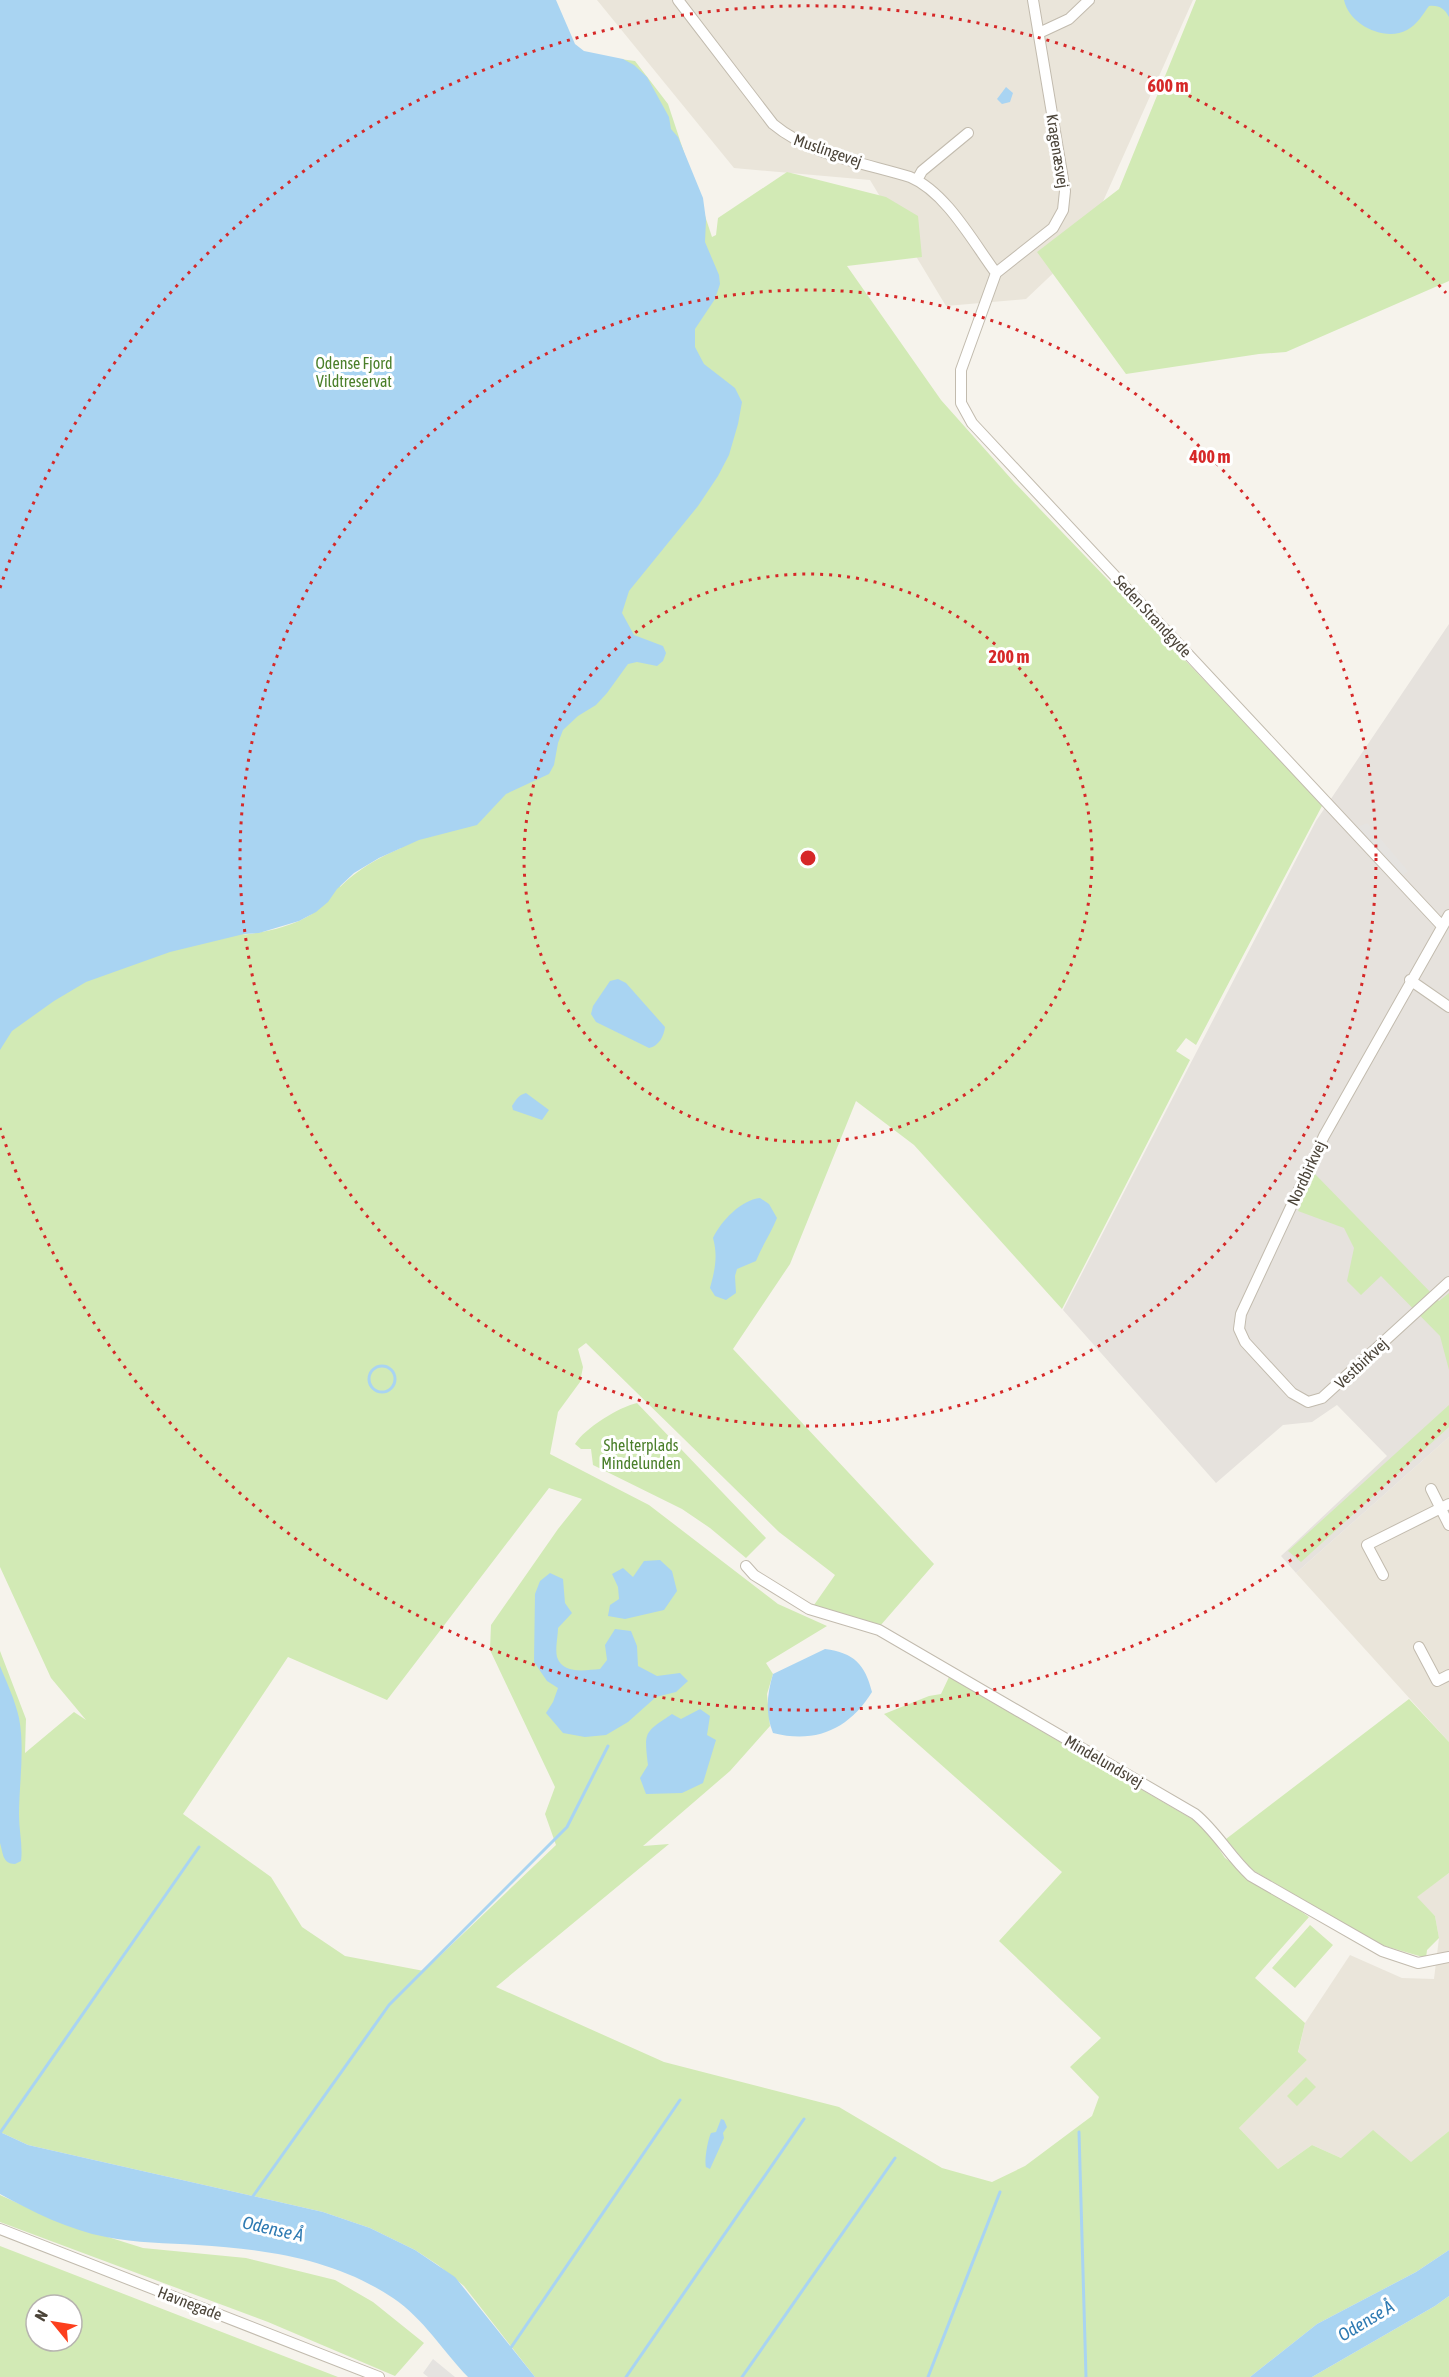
<svg xmlns="http://www.w3.org/2000/svg" width="1449" height="2377" viewBox="0 0 1449 2377" font-family="'Asap Condensed',sans-serif">
	<style>
		.residential { fill: #eae5da }
		.industrial { fill: #e6e2dd }
		.green { fill: #d2eab5; fill-rule: evenodd }
		.parking { fill: #e5e3e0 }
		.water { fill: #a9d4f2 }
		.lines { fill: none; stroke-linecap: round; stroke-linejoin: round }
		.stream { stroke: #a9d4f2; stroke-width: 3 }
		.minor-casing { stroke: #c2bbae; stroke-width: 12 }
		.minor { stroke: #fff; stroke-width: 10 }
		.ring { fill: none; stroke: #d62828; stroke-width: 3; stroke-dasharray: 3 6 }
		.labels { text-anchor: middle; stroke-width: 6; stroke-linejoin: round; paint-order: stroke }
		.street-label { font-size: 16px; fill: #4b4439; stroke: #fff }
		.park-label { font-size: 16px; fill: #4a7f2a; stroke: #fff }
		.water-label { font-size: 18px; font-style: italic; fill: #2e7ab2; stroke: #fff }
		.centre { fill: #d62828; stroke: #fff; stroke-width: 3 }
		.ring-label { font-size: 18px; text-anchor: middle; font-weight: bold; fill: #d62828; stroke: #fff; stroke-width: 6; stroke-linejoin: round; paint-order: stroke }
	</style>
	<rect width="100%" height="100%" fill="#f6f3ec"/>
	<!-- residential -->
	<path class="residential" d="M597 0H1193L1084 244 1026 299 946 306 870 180 734 168Z
		M1449 1437V1742L1296 1573Z
		M1449 1873V2131L1411 2163 1341 2158 1312 2145 1278 2169 1239 2128 1307 2060 1298 2053 1305 2023 1350 1955 1402 1978 1434 1979 1439 1938 1435 1916 1416 1897Z"/>
	<!-- industrial -->
	<path class="industrial" d="M1449 624V1437L1296 1573 1281 1556 1387 1456 1337 1405 1312 1422 1283 1425 1216 1483 1063 1310 1316 821Z"/>
	<!-- green -->
	<path class="green" d="M0 0 556 24 583 54 635 61 668 104 712 237 716 235 718 218 787 172 886 197 918 216 922 257 847 266 941 400 1014 482 1323 804 1196 1045 1186 1038 1176 1051 1190 1060 1062 1309 914 1145 856 1101 790 1264 733 1349 934 1564 880 1626 814 1605 835 1575 779 1532 586 1343 578 1349 583 1367 580 1382 558 1412 550 1454 649 1505 778 1604 827 1626 766 1663 773 1674 767 1694 770 1726 730 1771 643 1846 669 1844 496 1987 664 2062 839 2107 942 2168 992 2182 1025 2166 1092 2116 1099 2097 1070 2067 1101 2038 999 1941 1062 1872 884 1714 929 1696 941 1694 949 1677 1204 1826 1225 1858 1309 1917 1255 1978 1305 2023 1298 2052 1307 2060 1239 2128 1278 2169 1312 2145 1341 2158 1373 2130 1411 2162 1449 2131V2250L1416 2272 1317 2324 1250 2377H535L464 2286 438 2265 415 2250 370 2228 323 2212 28 2145 0 2132V1651L26 1719 25 1753 74 1712 86 1720 51 1678 0 1567ZM392 847 401 848C378 858 358 869 340 887L341 879ZM312 914C291 927 266 932 242 935ZM549 1488 582 1499 558 1529 491 1625 490 1650 555 1787 545 1814 556 1845 424 1971 345 1956 302 1927 271 1877 183 1814 288 1657 387 1700Z
		M1196 0H1449V281L1286 352 1259 354 1126 374 1037 252 1119 189Z
		M1314 1173 1439 1301 1449 1293V1370L1440 1336 1381 1276 1361 1295 1347 1281 1354 1248 1344 1228 1298 1211Z
		M637 1403 766 1538 746 1558 710 1528 682 1509 593 1465 591 1449H581L575 1444C585 1428 619 1407 637 1403Z
		M1449 1405V1427L1301 1562 1288 1551Z
		M1409 1699 1449 1742V1873L1417 1897 1435 1916 1439 1938 1427 1950 1426 1958 1378 1944 1343 1924 1251 1869 1226 1839Z
		M1310 1925 1333 1945 1295 1988 1272 1968Z
		M1306 2077 1316 2087 1297 2106 1287 2096Z
		M0 2195 57 2221 143 2248 246 2258 335 2280 373 2302 424 2343 395 2376 268 2322 0 2222Z
		M0 2246 338 2377H0ZM36 2305H72V2341H36Z
		M1449 2296V2377H1312L1435 2306Z"/>
	<!-- parking -->
	<path class="parking" d="M1367 823 1408 871 1402 876 1357 827Z
		M433 2359 455 2377H428L423 2373Z"/>
	<!-- water -->
	<path class="water" d="M0 0H556L575 44 584 51 623 59 634 65 647 77 669 117 671 129 678 137 703 198 706 220 705 242 719 275 720 284 715 299 695 329V347L704 364 735 388 742 402 738 424 729 455 718 476 698 506 629 591 622 613 634 635 663 646 666 653 663 661 657 666 637 662 628 664 607 693 596 705 578 716 563 730 558 743 554 765 549 774 506 794 477 825 419 840 379 858 354 873 337 889 328 902 316 912 299 921 259 933 244 934 170 952 86 982 54 1001 12 1031 0 1050Z
		M1344 0H1449V17C1444 8 1439 5 1429 6 1423 14 1417 25 1407 30 1385 42 1349 25 1344 0Z
		M1006 87 1013 93 1010 102 1002 104 997 99Z
		M618 979 626 983 665 1027C664 1036 659 1046 649 1048L596 1022 591 1014 593 1006 610 981Z
		M526 1093 549 1110 542 1120 513 1110 512 1106C516 1100 518 1095 526 1093Z
		M760 1198 769 1204 777 1218C771 1233 762 1246 756 1261L737 1269 735 1276 736 1293 726 1300 715 1296 710 1288C715 1270 718 1256 713 1238 721 1221 741 1200 760 1198Z
		M660 1560 672 1571 677 1591 664 1610 625 1619 608 1616 610 1605 619 1599 618 1587 612 1574 623 1568 633 1577 644 1561Z
		M550 1573 563 1579 565 1603 572 1613 558 1628C558 1636 555 1649 557 1657 563 1675 586 1670 600 1669L607 1660 605 1645 615 1629 631 1631 637 1646 638 1666 657 1676 680 1673 688 1681 676 1692 656 1697 628 1722 606 1735 585 1737 563 1733 546 1713 553 1702 558 1688 547 1681 534 1662 535 1594 540 1581Z
		M825 1649C854 1653 865 1664 872 1692 849 1729 816 1744 773 1733 765 1713 767 1694 773 1674Z
		M0 1666C7 1683 15 1700 19 1718 25 1749 19 1784 19 1815 19 1830 23 1847 21 1861L15 1864C2 1864 3 1852 0 1843Z
		M700 1709 710 1716 707 1735 716 1740 703 1783 682 1793 646 1794 640 1778 648 1765C644 1731 644 1733 672 1714L681 1719Z
		M721 2119 724 2120 727 2127 723 2133 724 2138 710 2169 706 2167C704 2160 708 2139 711 2133L716 2132Z
		M0 2132 28 2145 323 2212 370 2228 415 2250 455 2277 535 2377H468C442 2350 424 2319 393 2298 335 2259 265 2249 197 2245 167 2243 136 2243 106 2237 69 2230 33 2212 0 2194Z
		M1449 2250V2296L1435 2306 1312 2377H1250L1317 2324 1416 2272Z"/>
	<g class="lines">
		<!-- stream -->
		<path class="stream" d="M369 1379a13 13 0 1 1 26 0a13 13 0 1 1-26 0Z
			M1079 2132 1086 2377
			M0 2133 199 1847
			M251 2199 389 2005 567 1827 608 1746
			M510 2349 680 2100
			M626 2377 804 2119
			M742 2377 895 2158
			M928 2377 1000 2192"/>
		<defs>
			<path id="minor" d="M678 0 773 124C810 155 864 163 910 177 946 192 973 242 996 273
				M1039 33 1069 19 1089 0
				M917 180 922 171 968 133
				M996 273 961 370V403L972 423 1442 926
				M996 273 1053 228 1063 210 1065 191 1033 0
				M1449 915 1324 1136 1241 1314 1239 1329 1245 1342 1292 1393 1308 1402 1322 1398 1449 1282
				M1410 980 1449 1007
				M1431 1489 1449 1525
				M746 1566 754 1575 809 1609 879 1630 1195 1814C1217 1832 1230 1857 1251 1876L1382 1951 1418 1963 1449 1957
				M1383 1575 1367 1545 1449 1504
				M1419 1647 1437 1681 1449 1675
				M0 2229 379 2377"/>
		</defs>
		<!-- minor casing -->
		<use href="#minor" class="minor-casing"/>
		<!-- minor -->
		<use href="#minor" class="minor"/>
	</g>
	<!-- distance rings -->
	<g class="ring">
		<circle cx="808" cy="858" r="284"/>
		<circle cx="808" cy="858" r="568"/>
		<path d="M1446 1423A852 852 0 0 1 0 1128M0 588A852 852 0 0 1 1446 293"/>
	</g>
	<g class="labels">
		<!-- street labels -->
		<g class="street-label">
			<text transform="translate(828 150) rotate(19)" y="6">Muslingevej</text>
			<text transform="translate(1058 151) rotate(81)" y="6">Kragenæsvej</text>
			<text transform="translate(1153 616) rotate(47)" y="6">Seden Strandgyde</text>
			<text transform="translate(1306 1173) rotate(-65)" y="6">Nordbirkvej</text>
			<text transform="translate(1361 1363) rotate(-43)" y="6">Vestbirkvej</text>
			<text transform="translate(1104 1761) rotate(30)" y="6">Mindelundsvej</text>
			<text transform="translate(190 2303) rotate(21)" y="6">Havnegade</text>
		</g>
		<!-- park labels -->
		<g class="park-label">
			<text x="354" y="369">Odense Fjord<tspan x="354" dy="18">Vildtreservat</tspan></text>
			<text x="641" y="1451">Shelterplads<tspan x="641" dy="18">Mindelunden</tspan></text>
		</g>
		<!-- water labels -->
		<g class="water-label">
			<text transform="translate(273 2229) rotate(13)" y="6">Odense Å</text>
			<text transform="translate(1366 2321) rotate(-31)" y="6">Odense Å</text>
		</g>
	</g>
	<circle cx="808" cy="858" r="9" class="centre"/>
	<g class="ring-label">
		<text x="1168" y="92">600 m</text>
		<text x="1210" y="463">400 m</text>
		<text x="1009" y="663">200 m</text>
	</g>
	<!-- north arrow -->
	<g transform="translate(54 2323) rotate(300)"><circle r="28" fill="#ffffff" stroke="#b7b4b0" stroke-width="1.5"/>
	<path d="M0-4.5L10 22L0 15L-10 22Z" fill="#fc3f1d"/>
	<text y="-9" font-size="16" font-weight="bold" text-anchor="middle" fill="#4b4439">N</text>
	</g>
</svg>
